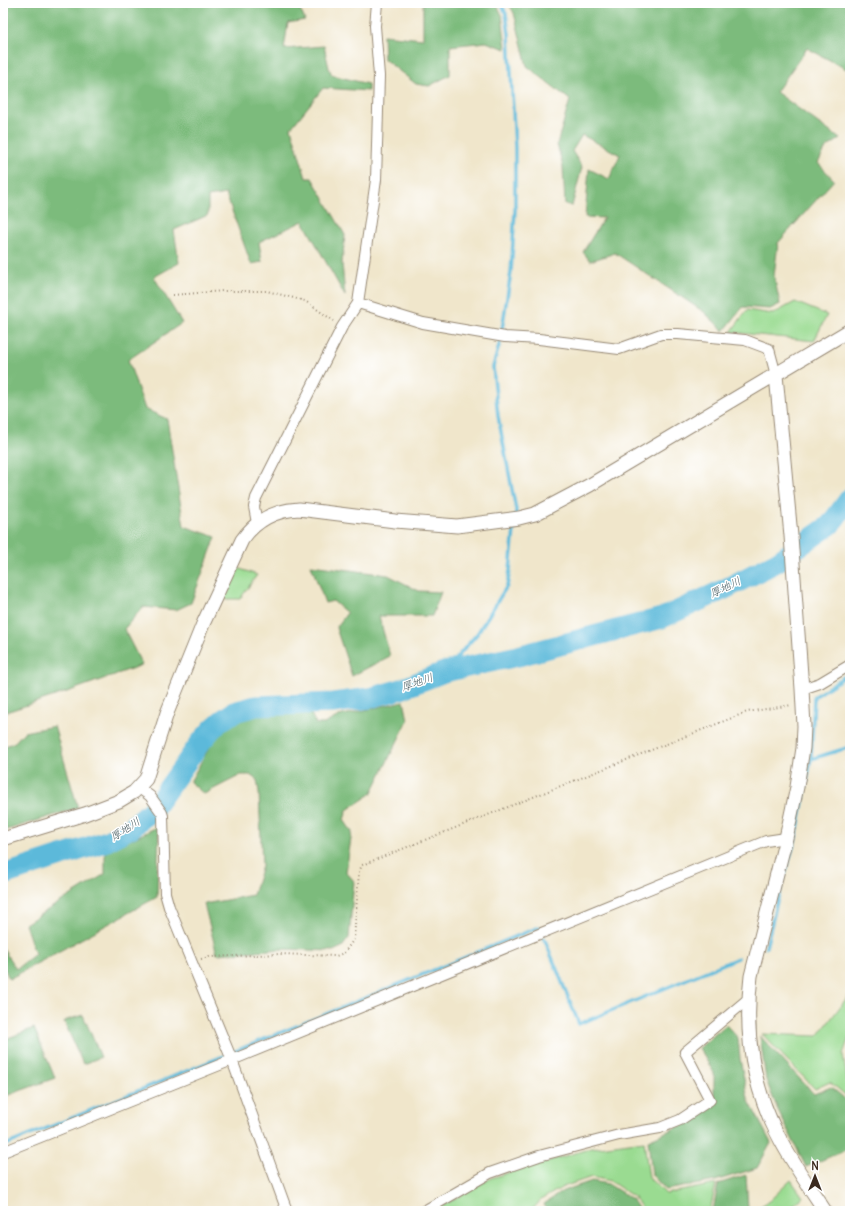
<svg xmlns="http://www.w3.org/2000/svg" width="853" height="1214" viewBox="0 0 853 1214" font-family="Delius,'Klee One',sans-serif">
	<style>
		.green { fill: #9adb91; stroke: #6a8258 }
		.forest { fill: #7bbb7b; stroke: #5b724c }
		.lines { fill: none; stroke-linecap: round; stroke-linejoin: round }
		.stream { stroke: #5cb9da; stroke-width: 3.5 }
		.river { stroke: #5cb9da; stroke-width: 21 }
		.minor-casing { stroke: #968874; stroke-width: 12 }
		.tertiary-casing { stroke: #968874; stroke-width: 15 }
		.path { stroke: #968874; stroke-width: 2; stroke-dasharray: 1 3; stroke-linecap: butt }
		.minor { stroke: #fff; stroke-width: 10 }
		.tertiary { stroke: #fff; stroke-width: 13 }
		.labels { text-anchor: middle; stroke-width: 3; stroke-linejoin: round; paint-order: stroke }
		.water-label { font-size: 11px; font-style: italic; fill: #475c60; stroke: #fff }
	</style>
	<rect width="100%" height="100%" fill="#fff"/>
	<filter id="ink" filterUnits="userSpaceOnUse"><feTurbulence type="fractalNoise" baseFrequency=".025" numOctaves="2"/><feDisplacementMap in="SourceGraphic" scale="8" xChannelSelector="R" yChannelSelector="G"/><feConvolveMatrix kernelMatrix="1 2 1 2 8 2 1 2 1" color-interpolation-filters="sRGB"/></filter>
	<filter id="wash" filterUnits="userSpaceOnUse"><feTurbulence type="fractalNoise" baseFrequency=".012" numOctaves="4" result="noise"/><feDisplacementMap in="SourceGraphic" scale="16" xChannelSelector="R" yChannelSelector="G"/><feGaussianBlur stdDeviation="0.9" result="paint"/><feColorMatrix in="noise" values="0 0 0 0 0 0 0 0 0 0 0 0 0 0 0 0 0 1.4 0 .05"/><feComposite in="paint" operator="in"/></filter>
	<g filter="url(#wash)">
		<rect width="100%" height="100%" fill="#f0e6cb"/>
		<!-- green -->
		<path class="green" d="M795 302 827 315 814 341 731 332 747 310 773 314Z
			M235 567 257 575 240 599H224Z
			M850 988V1035L843 1054 847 1080 850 1085V1099L830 1082 815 1089 762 1034 818 1036 849 995Z
			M644 1141 649 1178 666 1194 716 1184 710 1211H644L634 1197 610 1181 592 1177 563 1187 542 1199 531 1211H434L491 1178 592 1148Z
			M791 1180 803 1197 787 1211H755L754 1210 769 1201Z"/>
		<!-- forest -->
		<path class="forest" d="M3 3H297L305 20 288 23 284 49 324 46 329 68 332 75 368 84V91L323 88 291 128 306 178H312L345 235 342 263 345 296 303 221 259 242 262 262 251 264 226 194 208 197V215L174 230 179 263 154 277 182 323 128 360 145 409 167 419 184 526 216 537 191 603 176 610 143 607 124 629 142 665 67 692 3 713Z
			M423 3H496L502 15 506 49 486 42 450 46V75L429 86 416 84 384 59 383 35 423 39Z
			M508 3H850V71L807 48 776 92 840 139 826 148 818 163 834 180 778 243 774 276 780 304 770 309 743 307 724 331 704 312 615 253 590 261 583 252 604 218 585 217 589 169 609 179 620 155 582 135 572 151 582 167 572 206 565 204 563 167 557 144 570 100 527 66 514 13Z
			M311 565 388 575 419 591 441 592 432 616H379L390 656 352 676 336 628 347 613 333 601 325 603Z
			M404 701 408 720 371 794 347 810 344 820 352 832 346 872 354 881 349 938 342 947 333 951 283 949 217 954 204 904 253 895 262 866 259 792 257 780 250 775H241L204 794 190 782 217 733 229 720 257 710 310 712 316 724H324L339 716Z
			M54 726 78 808 3 831V747L15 742 24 732Z
			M159 826 157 897 9 979 3 965V949L16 969 35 954 25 924 105 874V852Z
			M83 1015 101 1057 83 1064 64 1021Z
			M726 1025 738 1038 740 1059 748 1099 771 1143 757 1168 715 1181 666 1190 652 1175 648 1140 680 1126 714 1104V1073L699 1048Z
			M34 1028 55 1078 3 1097V1040Z
			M760 1036 814 1094 831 1087 850 1103V1148L806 1167 778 1110 766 1080Z
			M746 1175 748 1208 750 1211H713L718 1184Z
			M592 1181 608 1184 632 1199 640 1211H547L544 1204 563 1191Z"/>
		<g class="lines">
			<!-- stream -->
			<path class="stream" d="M444 672 477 634 507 586 510 570 516 510 498 416 493 367 500 342 511 272 515 211V148L509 34 506 14 501 3
				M811 759 814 697 850 673
				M544 938 579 1024 738 958
				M766 947 777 901 797 833 811 759 850 747
				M3 1146 539 927 540 928"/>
			<!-- river -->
			<path class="river" d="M3 875 107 841 131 828 154 808 200 743 212 729 221 721 234 712 256 706 333 703 370 698 401 689 444 672 518 656 662 618 725 589 777 562 830 525 850 498"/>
		</g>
	</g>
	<g filter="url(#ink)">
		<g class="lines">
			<defs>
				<path id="minor" d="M358 303 423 323 505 337 539 339 619 349 661 334H678L745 340 769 349 776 375
					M257 523 254 507 256 498 342 327 358 303 376 180 379 76 375 26 377 3
					M802 689 820 683 850 665
					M139 788 150 796 162 813 163 816 165 893 169 907 232 1060 287 1211
					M3 1152 232 1060 766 841 786 838
					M424 1211 490 1173 539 1156 619 1135 660 1128 680 1120 710 1100 685 1052 748 999"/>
				<path id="tertiary" d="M776 375 791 536 802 689 804 726 803 748 797 787 786 838 751 976C744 1033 753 1090 781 1141 794 1165 810 1188 825 1211
					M3 839 85 814 119 801 134 792 146 779 167 713 203 624 242 540C256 520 275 510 299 509L395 521 457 526 519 518 535 514 590 485 850 330"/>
			</defs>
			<!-- minor casing -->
			<use href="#minor" class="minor-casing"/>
			<!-- tertiary casing -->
			<use href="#tertiary" class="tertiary-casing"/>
			<!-- path -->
			<path class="path" d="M173 295 223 291H267L305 301 334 321
				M201 959 209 957 280 954 336 956 344 953 354 939 359 872 362 865 747 712 792 705"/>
			<!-- minor -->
			<use href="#minor" class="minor"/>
			<!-- tertiary -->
			<use href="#tertiary" class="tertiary"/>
		</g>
	</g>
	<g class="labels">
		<!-- water labels -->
		<g class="water-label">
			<text transform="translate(725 587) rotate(-26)" y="4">厚地川</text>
			<text transform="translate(417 682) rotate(-19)" y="4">厚地川</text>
			<text transform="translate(125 829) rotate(-33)" y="4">厚地川</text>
		</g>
	</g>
	<!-- margin -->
	<rect width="853" height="1214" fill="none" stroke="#fff" stroke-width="16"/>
	<!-- north arrow -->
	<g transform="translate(815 1176)" stroke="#ffffff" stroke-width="3" paint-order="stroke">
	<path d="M0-3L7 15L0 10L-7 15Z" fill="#3b2a1e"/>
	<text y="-6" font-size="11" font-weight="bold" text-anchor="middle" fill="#3b2a1e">N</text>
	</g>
</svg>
